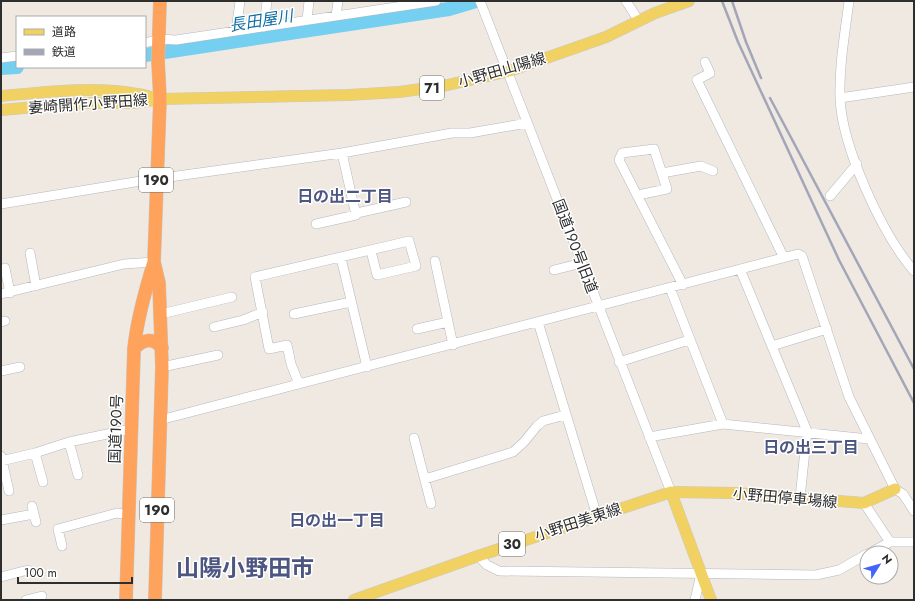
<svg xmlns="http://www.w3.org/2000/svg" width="915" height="601" viewBox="0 0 915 601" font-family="Jost,'Noto Sans JP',sans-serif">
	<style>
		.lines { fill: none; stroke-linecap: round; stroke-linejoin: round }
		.river { stroke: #75cff0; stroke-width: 14 }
		.minor-casing { stroke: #b4b7c1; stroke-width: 10 }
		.major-casing { stroke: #c9c9c9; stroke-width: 12 }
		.highway-casing { stroke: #c9c9c9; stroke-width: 14 }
		.minor { stroke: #fff; stroke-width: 9 }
		.major { stroke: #f2d163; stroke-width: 11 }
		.highway { stroke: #ffa35c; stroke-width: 13 }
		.rail { stroke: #a3a6b8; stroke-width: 2.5 }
		.labels { text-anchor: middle; stroke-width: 3; stroke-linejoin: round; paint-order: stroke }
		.shield { fill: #fff; stroke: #6d6d6d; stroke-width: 1 }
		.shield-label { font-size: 14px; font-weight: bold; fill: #2e2e2e }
		.street-label { font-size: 15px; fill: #2e2e2e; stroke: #fff }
		.water-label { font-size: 16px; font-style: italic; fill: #0d6fa3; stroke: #fff }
		.neighbourhood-label { font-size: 16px; font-weight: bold; fill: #4d5680; stroke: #fff }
		.town-label { font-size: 23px; font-weight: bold; fill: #4d5680; stroke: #fff }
	</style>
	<rect width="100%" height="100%" fill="#efe9e1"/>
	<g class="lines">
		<!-- river -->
		<path class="river" d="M145 55 449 9 476 1
			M1 68 17 67"/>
		<defs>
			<path id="minor" d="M480 1 671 492
				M626 1 639 21
				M849 1C845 33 839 65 840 98 842 147 882 234 914 271
				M336 16 338 1
				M307 20 309 1
				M264 27 267 1
				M236 31 240 1
				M145 43 159 39 176 40 436 1
				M1 58 17 56
				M705 62 710 73 697 80 784 258
				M840 98 914 87
				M662 173 701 166 713 171
				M638 195 667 189 654 149 622 153 619 160 683 285
				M830 196 857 164
				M1 204 141 181 342 153 452 133H470L527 123
				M356 215 357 213 406 202
				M316 224 356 215 342 153
				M30 253 36 286
				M341 258 367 367
				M435 261 453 345
				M5 268 10 293
				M740 269 807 431 800 498
				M554 270 582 263
				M670 288 723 424
				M1 294 124 264 154 262
				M161 314 232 297
				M294 314 351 302
				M1 322 5 321
				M538 322 597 516
				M214 327 243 320 263 312
				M417 329 448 322
				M772 346 827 329
				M619 362 689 340
				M162 367 218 355
				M1 371 20 367
				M299 384 291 364 287 345 269 349 255 277 409 241 416 266 377 275 371 251
				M160 420 798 254 802 256 849 397 895 489 903 494 914 511
				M649 437 723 424 869 439
				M414 438 431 504
				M69 442 78 475
				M35 453 43 482
				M1 456 9 491
				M1 461 35 453 69 442 131 429
				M425 479 513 452 524 442 537 426 543 421 565 415
				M864 503 890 542
				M32 506 36 522
				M1 520 34 514
				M62 546 58 529 117 513 129 515
				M870 553 890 542H914
				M478 556 487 565 499 571 816 575 839 570 867 554
				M1 577 28 570
				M26 600 42 596
				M695 600 701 574"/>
			<path id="major" d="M1 96C51 92 106 84 155 98
				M1 110 82 103H134L160 99 348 95 399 92 443 86 509 71 606 37 655 13 689 1
				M671 492 711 600
				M354 600 478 556 671 492 736 493 864 503 895 489"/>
			<path id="highway" d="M134 349C143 339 153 337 162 348
				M126 600 134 349C137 319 145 291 154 262
				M155 600 162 367 159 283 154 262 160 99 158 61 160 1"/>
		</defs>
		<!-- minor casing -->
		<use href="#minor" class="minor-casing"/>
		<!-- major casing -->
		<use href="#major" class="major-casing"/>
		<!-- highway casing -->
		<use href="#highway" class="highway-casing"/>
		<!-- minor -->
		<use href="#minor" class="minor"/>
		<!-- major -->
		<use href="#major" class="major"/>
		<!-- highway -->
		<use href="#highway" class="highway"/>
		<!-- rail -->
		<path class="rail" d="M722 1 738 42 839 260 914 403
			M732 1 746 42 761 78
			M770 98 914 369"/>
	</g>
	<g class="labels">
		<!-- shield labels -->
		<g class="shield">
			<rect x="420" y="76" width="24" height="24" rx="3"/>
			<rect x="139" y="168" width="34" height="24" rx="3"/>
			<rect x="140" y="498" width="34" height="24" rx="3"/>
			<rect x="499" y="532" width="26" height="24" rx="3"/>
		</g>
		<g class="shield-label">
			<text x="432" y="93">71</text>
			<text x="156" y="185">190</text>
			<text x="157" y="515">190</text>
			<text x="512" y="549">30</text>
		</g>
		<!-- street labels -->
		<g class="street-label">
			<text transform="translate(502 70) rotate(-16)" y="5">小野田山陽線</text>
			<text transform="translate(88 104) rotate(-4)" y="5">妻崎開作小野田線</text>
			<text transform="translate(575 246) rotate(69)" y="5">国道190号旧道</text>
			<text transform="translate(116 429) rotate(-88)" y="5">国道190号</text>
			<text transform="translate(785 498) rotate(5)" y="5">小野田停車場線</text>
			<text transform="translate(578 522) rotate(-18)" y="5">小野田美東線</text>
		</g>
		<!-- water labels -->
		<g class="water-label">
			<text transform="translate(261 20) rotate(-9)" y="6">長田屋川</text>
		</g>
		<!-- neighbourhood labels -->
		<g class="neighbourhood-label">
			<text x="345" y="202">日の出二丁目</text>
			<text x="811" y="453">日の出三丁目</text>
			<text x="337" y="526">日の出一丁目</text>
		</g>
		<!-- town labels -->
		<g class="town-label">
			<text x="245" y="576">山陽小野田市</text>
		</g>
	</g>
	<!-- border -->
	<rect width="915" height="601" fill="none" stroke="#2e2e2e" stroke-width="4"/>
	<!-- legend -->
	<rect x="16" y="16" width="130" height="52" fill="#ffffff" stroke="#ababab"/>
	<rect x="24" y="29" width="20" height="6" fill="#f2d163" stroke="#ababab"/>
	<text x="52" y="36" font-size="12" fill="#2e2e2e">道路</text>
	<rect x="24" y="49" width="20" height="6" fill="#a3a6b8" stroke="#ababab"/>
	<text x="52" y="56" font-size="12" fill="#2e2e2e">鉄道</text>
	<!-- north arrow -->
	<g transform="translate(879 565) rotate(53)"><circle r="19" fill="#ffffff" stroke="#ababab"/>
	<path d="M0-3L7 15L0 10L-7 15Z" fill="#4264fb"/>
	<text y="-6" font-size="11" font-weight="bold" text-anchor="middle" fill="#2e2e2e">N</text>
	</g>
	<!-- scale -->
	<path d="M18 577v6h114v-6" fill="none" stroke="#2e2e2e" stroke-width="2"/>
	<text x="24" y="577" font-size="12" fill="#2e2e2e" stroke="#ffffff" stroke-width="3" paint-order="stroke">100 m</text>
</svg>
